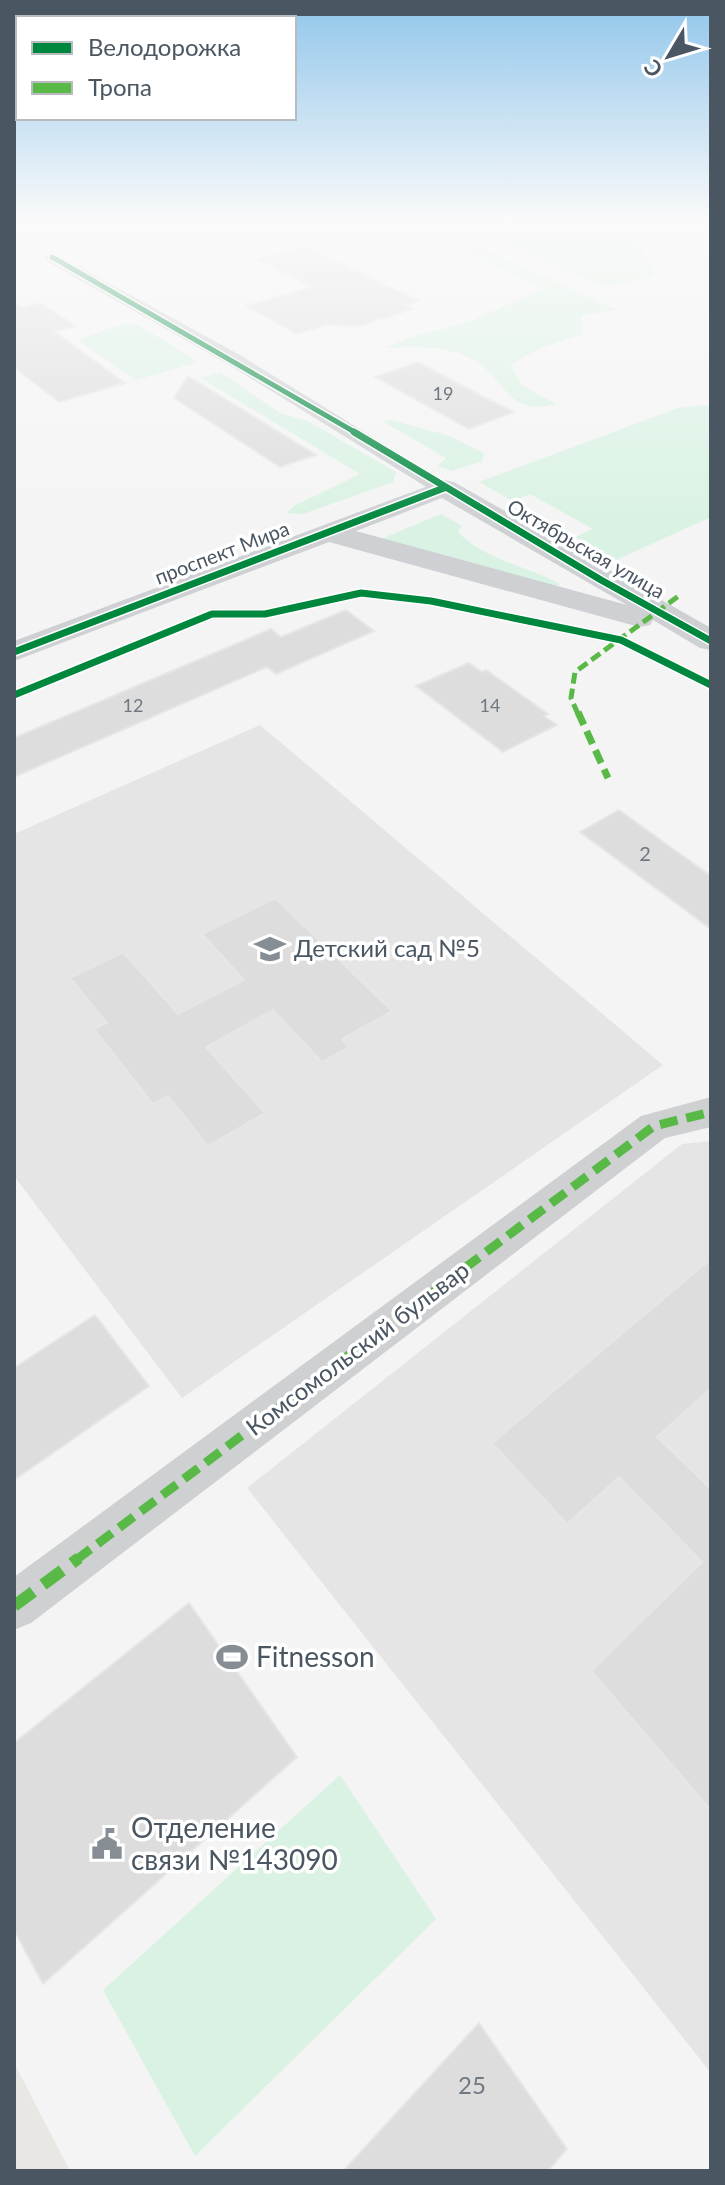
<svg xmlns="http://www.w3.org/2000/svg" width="725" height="2185" viewBox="0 0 725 2185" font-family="Lato,sans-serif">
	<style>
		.commercial { fill: #e8e7e3 }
		.education { fill: #e6e5e6 }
		.green { fill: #d9f2e3 }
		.building { fill: #ddddde; stroke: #e5e6e7; stroke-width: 2 }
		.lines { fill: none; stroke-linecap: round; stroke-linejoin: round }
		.street { fill: #ced0d2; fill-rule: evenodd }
		.secondary { fill: #ced0d4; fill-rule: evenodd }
		.quiet-far3 { stroke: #58b947; stroke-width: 5; stroke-dasharray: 11 5; stroke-linecap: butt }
		.quiet-far2 { stroke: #58b947; stroke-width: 7; stroke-dasharray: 14 7; stroke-linecap: butt }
		.quiet-far1 { stroke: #58b947; stroke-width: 9; stroke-dasharray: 18 9; stroke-linecap: butt }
		.quiet { stroke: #58b947; stroke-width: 12; stroke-dasharray: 24 12; stroke-linecap: butt }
		.cycleway-far1-casing { stroke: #fff; stroke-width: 8 }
		.cycleway-casing { stroke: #fff; stroke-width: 10 }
		.cycleway-far1 { stroke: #00873e; stroke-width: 5 }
		.cycleway { stroke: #00873e; stroke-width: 7 }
		.labels { text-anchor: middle; stroke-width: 7; stroke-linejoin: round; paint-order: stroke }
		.far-number-label { font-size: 18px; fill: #707881 }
		.far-street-label { font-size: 20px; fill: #4a5661; stroke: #fff }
		.number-label { font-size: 20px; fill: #707881 }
		.poi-label { font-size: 24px; fill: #4a5661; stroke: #fff; text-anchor: start }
		.street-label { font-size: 24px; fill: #4a5661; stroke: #fff }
		.near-number-label { font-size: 24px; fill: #707881 }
		.near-poi-label { font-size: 28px; fill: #4a5661; stroke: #fff; text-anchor: start }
	</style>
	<rect width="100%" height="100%" fill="#f4f4f4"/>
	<!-- commercial -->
	<path class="commercial" d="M14 2063 70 2171H14Z"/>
	<!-- education -->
	<path class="education" d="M260 725 663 1065 182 1398 14 1176V834Z
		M711 1141V2073L247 1488 682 1144Z"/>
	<!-- green -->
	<path class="green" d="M689 219 691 226 635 235 655 276 604 287 448 219Z
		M448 233 617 310 581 316 583 334 536 350 511 365 522 385 556 404C506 416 509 382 475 361 448 344 415 347 385 348L408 338 468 322 542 289 444 239Z
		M126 323 140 326 198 362 136 380 78 340Z
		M220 372 280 413 308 421 396 472 393 482 303 514 287 513 294 506 360 474 201 378Z
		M703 405 711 406V517L616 560 575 537 593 529 530 494 512 501 479 482 678 408Z
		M391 420 450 436 484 453 482 461 452 471 438 466 446 458 384 422Z
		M441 514 462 526 458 532C486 561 526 565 560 584L554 587 381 539Z
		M340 1775 436 1919 195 2156 103 1990Z"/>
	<!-- building -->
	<path class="building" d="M304 246 419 301 406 305 413 309 360 326 325 325 297 334 246 306 312 287 258 259Z
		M14 303 22 308 41 303 75 326 54 331 125 383 59 402 14 367Z
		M418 362 480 395 514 412 469 429 375 377Z
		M188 376 316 455 280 467 174 398Z
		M346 610 374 631 276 674 267 667 14 777V738L271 629 281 637Z
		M469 663 482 672 486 670 530 701 548 714 544 716 557 725 503 752 416 686Z
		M619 810 711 876V929L580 832Z
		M275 898 392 1011 342 1039 349 1047 322 1062 273 1010 206 1047 265 1113 208 1146 168 1096 153 1104 94 1029 107 1023 70 978 123 952 178 1014 244 980 202 934Z
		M711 1259V1388L657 1437 711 1489V1810L591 1671 702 1562 619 1477 567 1524 492 1443Z
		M95 1315 149 1386 14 1480V1368Z
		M189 1603 297 1757 43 1984 14 1930V1743Z
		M479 2023 567 2149 548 2171H343Z"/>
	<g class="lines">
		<!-- street -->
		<path class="street" d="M52 252 240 355 455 488 452 493H436L226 363 46 261 44 257Z
			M711 1097V1127L665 1138 31 1623 14 1630V1577L641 1116Z"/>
		<!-- secondary -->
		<path class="secondary" d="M444 480 454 482 711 628V650L700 648 653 620 650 625 639 627 329 542 14 661V641ZM442 498 627 605 356 531Z"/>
		<!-- quiet-far3 -->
		<path class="quiet-far3" d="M578 714 571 698 575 672 680 595"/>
		<!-- quiet-far2 -->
		<path class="quiet-far2" d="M578 712 608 778"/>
		<!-- quiet-far1 -->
		<path class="quiet-far1" d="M76 1560 654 1126 711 1112"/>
		<!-- quiet -->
		<path class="quiet" d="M14 1606 79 1558"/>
		<defs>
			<path id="cycleway-far1" d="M52 257 358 434"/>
			<path id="cycleway" d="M354 432 601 580 711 641
				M14 652 444 488
				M14 695 212 614H265L361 593 431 601 621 640 711 685"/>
		</defs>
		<!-- cycleway-far1 casing -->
		<use href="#cycleway-far1" class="cycleway-far1-casing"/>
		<!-- cycleway casing -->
		<use href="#cycleway" class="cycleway-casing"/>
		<!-- cycleway-far1 -->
		<use href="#cycleway-far1" class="cycleway-far1"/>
		<!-- cycleway -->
		<use href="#cycleway" class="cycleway"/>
	</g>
	<!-- sky -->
	<linearGradient id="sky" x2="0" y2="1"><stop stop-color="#91c6eb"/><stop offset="0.42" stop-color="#fafafa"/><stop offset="1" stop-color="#fafafa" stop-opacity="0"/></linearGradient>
	<rect width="725" height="524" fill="url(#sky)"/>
	<!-- icons -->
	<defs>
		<symbol id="school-bare" viewBox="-9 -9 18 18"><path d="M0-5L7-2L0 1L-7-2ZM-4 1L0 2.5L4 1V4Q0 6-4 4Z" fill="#868d94" stroke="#fff" stroke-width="2.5" paint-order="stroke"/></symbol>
		<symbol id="stadium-bare" viewBox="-9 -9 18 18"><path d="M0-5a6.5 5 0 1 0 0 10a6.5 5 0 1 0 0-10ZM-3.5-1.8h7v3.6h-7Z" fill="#868d94" stroke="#fff" stroke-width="2.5" paint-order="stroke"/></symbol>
		<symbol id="civic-bare" viewBox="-9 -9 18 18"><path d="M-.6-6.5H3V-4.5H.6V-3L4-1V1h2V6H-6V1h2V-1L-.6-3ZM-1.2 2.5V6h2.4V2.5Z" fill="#868d94" stroke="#fff" stroke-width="2.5" paint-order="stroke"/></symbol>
	</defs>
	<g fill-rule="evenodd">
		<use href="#school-bare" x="248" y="927" width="44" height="44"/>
		<use href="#stadium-bare" x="210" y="1635" width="44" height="44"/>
		<use href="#civic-bare" x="85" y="1822" width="44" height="44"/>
	</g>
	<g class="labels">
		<!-- far-number labels -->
		<g class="far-number-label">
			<text x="443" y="400">19</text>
			<text x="133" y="712">12</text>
			<text x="490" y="712">14</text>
		</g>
		<!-- far-street labels -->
		<g class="far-street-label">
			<text transform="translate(586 549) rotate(30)" y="7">Октябрьская улица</text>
			<text transform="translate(222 553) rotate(-21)" y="7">проспект Мира</text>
		</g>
		<!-- number labels -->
		<g class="number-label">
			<text x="645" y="861">2</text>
		</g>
		<!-- poi labels -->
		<g class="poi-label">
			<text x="294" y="957">Детский сад №5</text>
		</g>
		<!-- street labels -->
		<g class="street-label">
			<text transform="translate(358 1349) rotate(-37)" y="8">Комсомольский бульвар</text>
		</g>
		<!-- near-number labels -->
		<g class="near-number-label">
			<text x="472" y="2094">25</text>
		</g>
		<!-- near-poi labels -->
		<g class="near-poi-label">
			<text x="256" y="1667">Fitnesson</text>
			<text x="131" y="1838">Отделение<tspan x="131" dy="32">связи №143090</tspan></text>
		</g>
	</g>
	<!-- border -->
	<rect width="725" height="2185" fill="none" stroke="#4a5661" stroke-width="32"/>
	<!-- legend -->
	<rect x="16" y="16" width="280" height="104" fill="#ffffff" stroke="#b7bbc0" stroke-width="2"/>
	<rect x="32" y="42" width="40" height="12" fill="#00873e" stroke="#b7bbc0" stroke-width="2"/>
	<text x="88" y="56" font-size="24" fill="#4a5661">Велодорожка</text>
	<rect x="32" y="82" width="40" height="12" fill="#58b947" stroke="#b7bbc0" stroke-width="2"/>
	<text x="88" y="96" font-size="24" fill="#4a5661">Тропа</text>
	<!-- north arrow -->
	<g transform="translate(669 56) rotate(232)" stroke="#ffffff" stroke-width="6" paint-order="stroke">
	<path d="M0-6L14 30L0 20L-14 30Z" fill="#4a5661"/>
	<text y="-12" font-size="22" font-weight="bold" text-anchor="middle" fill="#4a5661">С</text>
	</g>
</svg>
